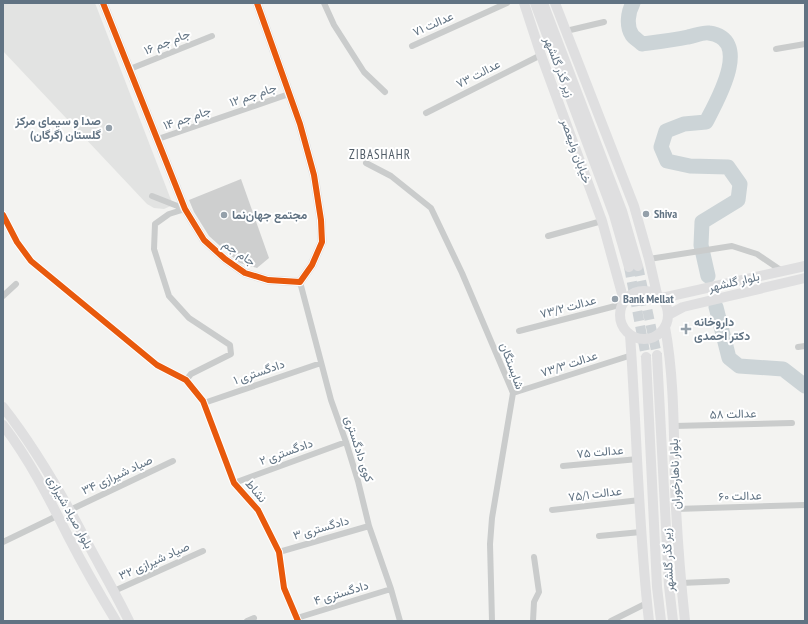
<svg xmlns="http://www.w3.org/2000/svg" width="808" height="624" viewBox="0 0 808 624" font-family="'PT Sans Narrow',Vazirmatn,sans-serif">
	<style>
		.built { fill: #e2e3e2 }
		.lines { fill: none; stroke-linecap: round; stroke-linejoin: round }
		.river { stroke: #ccd4d7; stroke-width: 15 }
		.building { fill: #cecfcf }
		.primary-tunnel { stroke: #ced3d6; stroke-width: 10; stroke-dasharray: 10 5; stroke-linecap: butt }
		.street { stroke: #cacccc; stroke-width: 6 }
		.secondary { stroke: #dfdfe0; stroke-width: 9 }
		.primary { stroke: #dfdfe0; stroke-width: 10 }
		.cycleway-casing { stroke: #fff; stroke-width: 8 }
		.cycleway { stroke: #e8590c; stroke-width: 6 }
		.poi-dot { fill: #94a0aa; stroke: #fff; stroke-width: 1.5 }
		.labels { text-anchor: middle; stroke-width: 4; stroke-linejoin: round; paint-order: stroke }
		.street-label { font-size: 12px; fill: #617383; stroke: #fff }
		.poi-label { font-size: 12px; font-weight: bold; fill: #617383; stroke: #fff; text-anchor: start }
		.neighbourhood-label { font-size: 13px; letter-spacing: 1px; fill: #505c67; stroke: #fff }
	</style>
	<rect width="100%" height="100%" fill="#f3f3f1"/>
	<!-- built -->
	<path class="built" d="M3 3H95L173 205 164 209 154 208 147 204 3 51Z"/>
	<g class="lines">
		<!-- river -->
		<path class="river" d="M633 3C628 12 626 26 632 35 634 38 639 41 642 44 657 42 673 40 688 37 694 36 703 32 709 33 753 39 717 101 706 122L684 124 666 131 661 147 667 161 690 166 728 167 740 184 738 200 702 222 701 245 708 276
			M716 307 729 358 739 366 783 369 805 386"/>
	</g>
	<!-- building -->
	<path class="building" d="M241 179 269 258 257 268 240 263 229 254 209 236 194 212 189 200Z"/>
	<g class="lines">
		<!-- primary-tunnel -->
		<path class="primary-tunnel" d="M638 266 657 355
			M629 267 646 357"/>
		<!-- street -->
		<path class="street" d="M324 3 334 25 364 72 385 92
			M566 31 604 22
			M412 46 507 3
			M776 49 805 44
			M130 69 212 36
			M426 113 541 55
			M158 139 289 94
			M366 163 391 176 431 208 462 273 513 393 492 518 490 544 492 621
			M152 196 185 209 169 214 155 224 154 249 169 296 189 318 230 345 231 354 191 374 186 380
			M3 215 17 242 31 261 157 365 186 380 203 401 234 483 258 510 279 552 284 588 298 621
			M548 236 602 221
			M649 259 732 246 757 254 782 271
			M300 282 331 400 346 442 358 481 369 526 391 589 400 621
			M3 296 16 284
			M519 331 623 304
			M798 347 805 346
			M513 393 632 355
			M204 403 321 363
			M674 426 792 423
			M563 466 638 459
			M234 483 346 442
			M676 509 805 505
			M70 510 173 461
			M552 510 640 500
			M599 536 641 532
			M3 542 59 515
			M279 552 369 526
			M681 583 727 581
			M114 591 203 551
			M297 618 391 589
			M247 621 254 618
			M533 621 534 602 539 592 534 557
			M611 621 647 603"/>
		<!-- secondary -->
		<path class="secondary" d="M103 3 185 209 204 240 225 259 245 273 268 280 300 282 312 265 322 242 321 220 314 175 300 124 257 3"/>
		<!-- primary -->
		<path class="primary" d="M524 3 541 55 602 221 624 301
			M535 3 614 215 629 267
			M543 3 622 211 638 266
			M555 3 634 206 649 259 657 294
			M620 315a24 24 0 1 1 48 0a24 24 0 1 1-48 0Z
			M662 298 805 266
			M668 315 683 307 805 278
			M665 327C676 387 673 448 676 509 678 546 681 584 685 621
			M630 335C637 430 638 526 649 621
			M657 355 669 586 673 621
			M646 357 657 587 661 621
			M3 407C33 445 57 486 80 529 96 560 114 590 129 621
			M3 425C29 459 49 498 68 536 83 565 99 593 116 621"/>
		<defs>
			<path id="cycleway" d="M103 3 185 209 204 240 225 259 245 273 268 280 300 282 312 265 322 242 321 220 314 175 300 124 257 3
				M3 215 17 242 31 261 157 365 186 380 203 401 234 483 258 510 279 552 284 588 298 621"/>
		</defs>
		<!-- cycleway casing -->
		<use href="#cycleway" class="cycleway-casing"/>
		<!-- cycleway -->
		<use href="#cycleway" class="cycleway"/>
	</g>
	<!-- markers -->
	<g class="poi-dot">
		<circle cx="109" cy="128" r="4"/>
		<circle cx="646" cy="214" r="4"/>
		<circle cx="224" cy="215" r="4"/>
		<circle cx="615" cy="299" r="4"/>
		<path d="M684 323h4v4h4v4h-4v4h-4v-4h-4v-4h4z"/>
	</g>
	<g class="labels">
		<!-- street labels -->
		<g class="street-label">
			<text transform="translate(433 24) rotate(-24)" y="4">عدالت ۷۱</text>
			<text transform="translate(167 42) rotate(-22)" y="4">۱۶ جام جم</text>
			<text transform="translate(559 67) rotate(69)" y="4">زیر گذر گلشهر</text>
			<text transform="translate(478 74) rotate(-27)" y="4">عدالت ۷۳</text>
			<text transform="translate(253 95) rotate(-19)" y="4">۱۲ جام جم</text>
			<text transform="translate(187 118) rotate(-19)" y="4">۱۴ جام جم</text>
			<text transform="translate(576 151) rotate(70)" y="4">خیابان ولیعصر</text>
			<text transform="translate(239 253) rotate(34)" y="4">جام جم</text>
			<text transform="translate(734 282) rotate(-13)" y="4">بلوار گلشهر</text>
			<text transform="translate(568 307) rotate(-15)" y="4">عدالت ۷۳/۲</text>
			<text transform="translate(569 364) rotate(-18)" y="4">۷۳/۳ عدالت</text>
			<text transform="translate(512 366) rotate(70)" y="4">شایستگان</text>
			<text transform="translate(259 372) rotate(-19)" y="4">دادگستری ۱</text>
			<text transform="translate(733 414) rotate(-2)" y="4">عدالت ۵۸</text>
			<text transform="translate(359 449) rotate(72)" y="4">کوی دادگستری</text>
			<text transform="translate(286 452) rotate(-20)" y="4">دادگستری ۲</text>
			<text transform="translate(600 452) rotate(-5)" y="4">۷۵ عدالت</text>
			<text transform="translate(675 474) rotate(-92)" y="4">بلوار ناهارخوران</text>
			<text transform="translate(117 475) rotate(-25)" y="4">صیاد شیرازی ۳۴</text>
			<text transform="translate(256 491) rotate(50)" y="4">نشاط</text>
			<text transform="translate(595 494) rotate(-7)" y="4">۷۵/۱ عدالت</text>
			<text transform="translate(740 496) rotate(-2)" y="4">عدالت ۶۰</text>
			<text transform="translate(70 512) rotate(61)" y="4">بلوار صیاد شیرازی</text>
			<text transform="translate(321 528) rotate(-16)" y="4">دادگستری ۳</text>
			<text transform="translate(668 560) rotate(-93)" y="4">زیر گذر گلشهر</text>
			<text transform="translate(154 561) rotate(-24)" y="4">صیاد شیرازی ۳۲</text>
			<text transform="translate(341 593) rotate(-17)" y="4">دادگستری ۴</text>
		</g>
		<!-- poi labels -->
		<g class="poi-label">
			<text x="101" y="125" text-anchor="end">صدا و سیمای مرکز<tspan x="101" dy="14">گلستان (گرگان)</tspan></text>
			<text x="654" y="218">Shiva</text>
			<text x="232" y="219">مجتمع جهان‌نما</text>
			<text x="623" y="303">Bank Mellat</text>
			<text x="694" y="326">داروخانه<tspan x="694" dy="14">دکتر احمدی</tspan></text>
		</g>
		<!-- neighbourhood labels -->
		<g class="neighbourhood-label">
			<text x="380" y="159">ZIBASHAHR</text>
		</g>
	</g>
	<!-- border -->
	<rect width="808" height="624" fill="none" stroke="#617383" stroke-width="8"/>
</svg>
